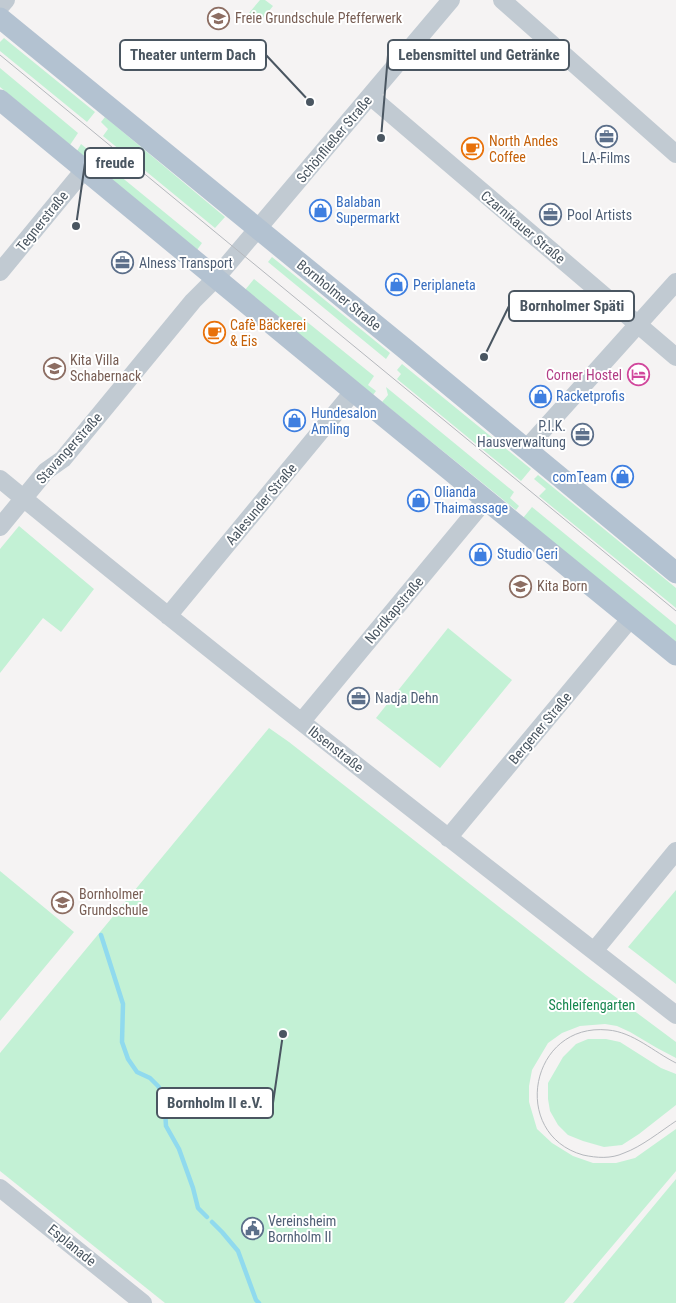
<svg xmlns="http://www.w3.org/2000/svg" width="676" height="1303" viewBox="0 0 676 1303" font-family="'Roboto Condensed',sans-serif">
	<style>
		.green { fill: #c3f1d5 }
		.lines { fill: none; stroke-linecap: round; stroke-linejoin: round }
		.stream { stroke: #90daee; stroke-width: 4.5 }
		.minor { stroke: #c1cad2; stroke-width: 18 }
		.major { stroke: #b3c2d1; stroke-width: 21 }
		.tram { stroke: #b5b8bd; stroke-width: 1 }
		.labels { text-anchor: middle; stroke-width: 4; stroke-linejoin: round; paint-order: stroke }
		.education-label { font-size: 14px; fill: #785e54; stroke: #fff; text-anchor: start }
		.street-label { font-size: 14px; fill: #4a5661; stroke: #fff }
		.food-label { font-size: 14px; fill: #c56008; stroke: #fff; text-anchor: start }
		.service-label { font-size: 14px; fill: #4e5e75; stroke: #fff; text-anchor: start }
		.shop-label { font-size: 14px; fill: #366cbe; stroke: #fff; text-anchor: start }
		.hotel-label { font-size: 14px; fill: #b23c85; stroke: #fff; text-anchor: end }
		.park-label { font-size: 14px; fill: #17864f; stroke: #fff }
		.leader { fill: none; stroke: #4a5661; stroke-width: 2 }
		.callout-dot { fill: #4a5661; stroke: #fff; stroke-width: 2 }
		.callout { fill: #fff; stroke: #4a5661; stroke-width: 2 }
		.callout-label { font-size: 15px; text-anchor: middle; font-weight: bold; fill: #4a5661 }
	</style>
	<rect width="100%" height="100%" fill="#f5f3f3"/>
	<!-- green -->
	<path class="green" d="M260 0H265L273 6 260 22 249 13Z
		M4 38 95 112 87 122 0 51V42Z
		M0 68 78 133 70 145 0 87Z
		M105 117 225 217 215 228 103 136 108 129 101 122Z
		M81 144 202 243 197 250 77 151Z
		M272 257 390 353 386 359 268 262Z
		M254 279 374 376 368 385 376 391 373 395 245 290Z
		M402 364 531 469 521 481 397 379 401 374 397 370Z
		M386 387 514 492 510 498 519 506 516 510 382 402 388 395Z
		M538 475 676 588V608L539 496 546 489 534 479Z
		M532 507 676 625V643L523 518Z
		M19 526 94 589 61 632 43 618 0 673V549Z
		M448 628 512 680 440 768 376 718Z
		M269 728 289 742 586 975 676 1042V1058L657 1048 630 1032 617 1026 605 1024 580 1026 562 1033 548 1043 532 1070 529 1086V1102L537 1129 552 1143 573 1156 593 1163H616L635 1158 676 1129V1171L564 1303H165L0 1171V1053Z
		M0 871 74 932 0 1021Z
		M676 890V984L628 947Z
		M588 1039H606L620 1042 661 1068 676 1074V1105L639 1134 622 1145 604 1147 583 1141 568 1135 558 1125 550 1111 548 1099V1083L563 1057 576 1044Z
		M676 1179V1303H573Z"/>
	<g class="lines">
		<!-- stream -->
		<path class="stream" d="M101 935 123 1004 122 1042 128 1059 137 1072 150 1078 158 1086 164 1095 166 1126 179 1149 193 1188 198 1208 207 1217
			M212 1222 222 1232 238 1251 256 1300 259 1303"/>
		<!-- minor -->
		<path class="minor" d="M502 0 676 154
			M0 7 6 0
			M370 96 676 357
			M0 272 84 170
			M526 449 676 282
			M0 479C222 662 449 838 676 1015
			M0 527 46 471 63 459 193 301 216 278 451 0
			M168 616 353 392
			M302 721 486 499
			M448 838 631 618
			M594 951 676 851
			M0 1188 143 1303"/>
		<!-- major -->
		<path class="major" d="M0 18 404 348 676 573
			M0 100 371 406 676 655"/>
		<!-- tram -->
		<path class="tram" d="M0 55 676 611
			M676 1063C654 1052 633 1032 608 1030 530 1022 509 1134 583 1155 597 1158 611 1159 624 1153 641 1147 661 1131 676 1121"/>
	</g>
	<!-- icons -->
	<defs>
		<symbol id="school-ring" viewBox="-11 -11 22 22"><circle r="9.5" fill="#fff" stroke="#8d6e63" stroke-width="1.5"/><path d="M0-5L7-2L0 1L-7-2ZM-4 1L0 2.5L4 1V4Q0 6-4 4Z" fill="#8d6e63"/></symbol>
		<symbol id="office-ring" viewBox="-11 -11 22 22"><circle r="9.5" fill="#fff" stroke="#5c6f8a" stroke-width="1.5"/><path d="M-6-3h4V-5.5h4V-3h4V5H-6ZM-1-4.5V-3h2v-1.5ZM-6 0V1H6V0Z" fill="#5c6f8a"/></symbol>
		<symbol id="cafe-ring" viewBox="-11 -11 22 22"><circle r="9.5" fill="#fff" stroke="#e8710a" stroke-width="1.5"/><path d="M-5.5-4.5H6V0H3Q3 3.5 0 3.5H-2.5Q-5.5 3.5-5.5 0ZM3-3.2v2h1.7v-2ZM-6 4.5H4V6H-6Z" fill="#e8710a"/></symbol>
		<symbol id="shop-ring" viewBox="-11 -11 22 22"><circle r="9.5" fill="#fff" stroke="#3f7fe0" stroke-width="1.5"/><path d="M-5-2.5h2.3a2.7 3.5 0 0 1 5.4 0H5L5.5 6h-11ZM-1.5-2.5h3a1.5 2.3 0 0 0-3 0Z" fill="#3f7fe0"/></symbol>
		<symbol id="hotel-ring" viewBox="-11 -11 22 22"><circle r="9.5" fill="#fff" stroke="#d1479c" stroke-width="1.5"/><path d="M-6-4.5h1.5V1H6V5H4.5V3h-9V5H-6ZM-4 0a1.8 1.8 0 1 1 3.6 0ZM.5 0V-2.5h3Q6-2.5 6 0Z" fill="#d1479c"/></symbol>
		<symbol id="civic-ring" viewBox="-11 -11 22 22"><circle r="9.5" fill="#fff" stroke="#5c6f8a" stroke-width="1.5"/><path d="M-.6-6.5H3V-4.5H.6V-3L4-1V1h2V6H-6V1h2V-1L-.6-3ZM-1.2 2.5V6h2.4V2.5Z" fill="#5c6f8a"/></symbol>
	</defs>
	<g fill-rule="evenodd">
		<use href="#school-ring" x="206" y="6" width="25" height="25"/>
		<use href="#office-ring" x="594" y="124" width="25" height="25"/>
		<use href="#cafe-ring" x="460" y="136" width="25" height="25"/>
		<use href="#shop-ring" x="308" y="198" width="25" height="25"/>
		<use href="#office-ring" x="538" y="202" width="25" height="25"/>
		<use href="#office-ring" x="110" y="250" width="25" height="25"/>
		<use href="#shop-ring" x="384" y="272" width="25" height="25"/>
		<use href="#cafe-ring" x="202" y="320" width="25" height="25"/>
		<use href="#school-ring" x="42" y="356" width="25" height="25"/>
		<use href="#hotel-ring" x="626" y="362" width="25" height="25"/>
		<use href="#shop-ring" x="528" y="384" width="25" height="25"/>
		<use href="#shop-ring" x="282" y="408" width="25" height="25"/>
		<use href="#office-ring" x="570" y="422" width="25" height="25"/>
		<use href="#shop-ring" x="610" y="464" width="25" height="25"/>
		<use href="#shop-ring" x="406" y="488" width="25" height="25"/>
		<use href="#shop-ring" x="468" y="542" width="25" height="25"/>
		<use href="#school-ring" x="508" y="574" width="25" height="25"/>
		<use href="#office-ring" x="346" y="686" width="25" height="25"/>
		<use href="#school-ring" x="50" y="890" width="25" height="25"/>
		<use href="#civic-ring" x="240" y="1216" width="25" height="25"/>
	</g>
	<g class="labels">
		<!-- education labels -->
		<g class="education-label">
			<text x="235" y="23">Freie Grundschule Pfefferwerk</text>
			<text x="70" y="365">Kita Villa<tspan x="70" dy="16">Schabernack</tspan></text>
			<text x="537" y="591">Kita Born</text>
			<text x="79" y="899">Bornholmer<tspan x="79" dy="16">Grundschule</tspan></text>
		</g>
		<!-- street labels -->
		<g class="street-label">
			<text transform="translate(334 139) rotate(-50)" y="5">Schönfließer Straße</text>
			<text transform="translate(42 221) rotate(-51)" y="5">Tegnerstraße</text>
			<text transform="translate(523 227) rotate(40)" y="5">Czarnikauer Straße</text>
			<text transform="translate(339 295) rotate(39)" y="5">Bornholmer Straße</text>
			<text transform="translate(69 448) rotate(-48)" y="5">Stavangerstraße</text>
			<text transform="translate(261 504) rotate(-50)" y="5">Aalesunder Straße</text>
			<text transform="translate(394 610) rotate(-50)" y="5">Nordkapstraße</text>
			<text transform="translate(540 728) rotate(-50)" y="5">Bergener Straße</text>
			<text transform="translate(336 749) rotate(38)" y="5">Ibsenstraße</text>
			<text transform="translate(72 1245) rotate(39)" y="5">Esplanade</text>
		</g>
		<!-- food labels -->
		<g class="food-label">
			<text x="489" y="146">North Andes<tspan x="489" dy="16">Coffee</tspan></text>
			<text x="230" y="330">Cafè Bäckerei<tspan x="230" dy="16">&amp; Eis</tspan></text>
		</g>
		<!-- service labels -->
		<g class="service-label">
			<text x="606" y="163" text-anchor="middle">LA-Films</text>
			<text x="567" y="220">Pool Artists</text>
			<text x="139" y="268">Alness Transport</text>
			<text x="566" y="431" text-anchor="end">P.I.K.<tspan x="566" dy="16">Hausverwaltung</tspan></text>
			<text x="375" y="703">Nadja Dehn</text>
			<text x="268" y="1226">Vereinsheim<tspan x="268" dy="16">Bornholm II</tspan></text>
		</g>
		<!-- shop labels -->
		<g class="shop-label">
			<text x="336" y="207">Balaban<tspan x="336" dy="16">Supermarkt</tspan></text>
			<text x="413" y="290">Periplaneta</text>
			<text x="556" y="401">Racketprofis</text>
			<text x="311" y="418">Hundesalon<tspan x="311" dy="16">Amling</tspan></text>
			<text x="607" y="482" text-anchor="end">comTeam</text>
			<text x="434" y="497">Olianda<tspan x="434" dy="16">Thaimassage</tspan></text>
			<text x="497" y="559">Studio Geri</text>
		</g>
		<!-- hotel labels -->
		<g class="hotel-label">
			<text x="622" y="380">Corner Hostel</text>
		</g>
		<!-- park labels -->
		<g class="park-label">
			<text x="592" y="1010">Schleifengarten</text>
		</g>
	</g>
	<!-- callouts -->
	<path class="leader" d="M310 102L266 55M381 138L388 55M76 226L85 163M484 357L509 306M283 1034L273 1103"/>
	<g class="callout-dot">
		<circle cx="310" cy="102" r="5"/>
		<circle cx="381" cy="138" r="5"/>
		<circle cx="76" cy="226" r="5"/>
		<circle cx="484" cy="357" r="5"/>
		<circle cx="283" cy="1034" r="5"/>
	</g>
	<g class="callout">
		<rect x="120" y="40" width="146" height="30" rx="5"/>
		<rect x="388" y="40" width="181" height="30" rx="5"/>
		<rect x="85" y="148" width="59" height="30" rx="5"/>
		<rect x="509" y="291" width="125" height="30" rx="5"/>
		<rect x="157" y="1088" width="116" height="30" rx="5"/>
	</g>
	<g class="callout-label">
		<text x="193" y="60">Theater unterm Dach</text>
		<text x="479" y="60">Lebensmittel und Getränke</text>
		<text x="115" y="168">freude</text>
		<text x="572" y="311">Bornholmer Späti</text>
		<text x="215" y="1108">Bornholm II e.V.</text>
	</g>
</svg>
